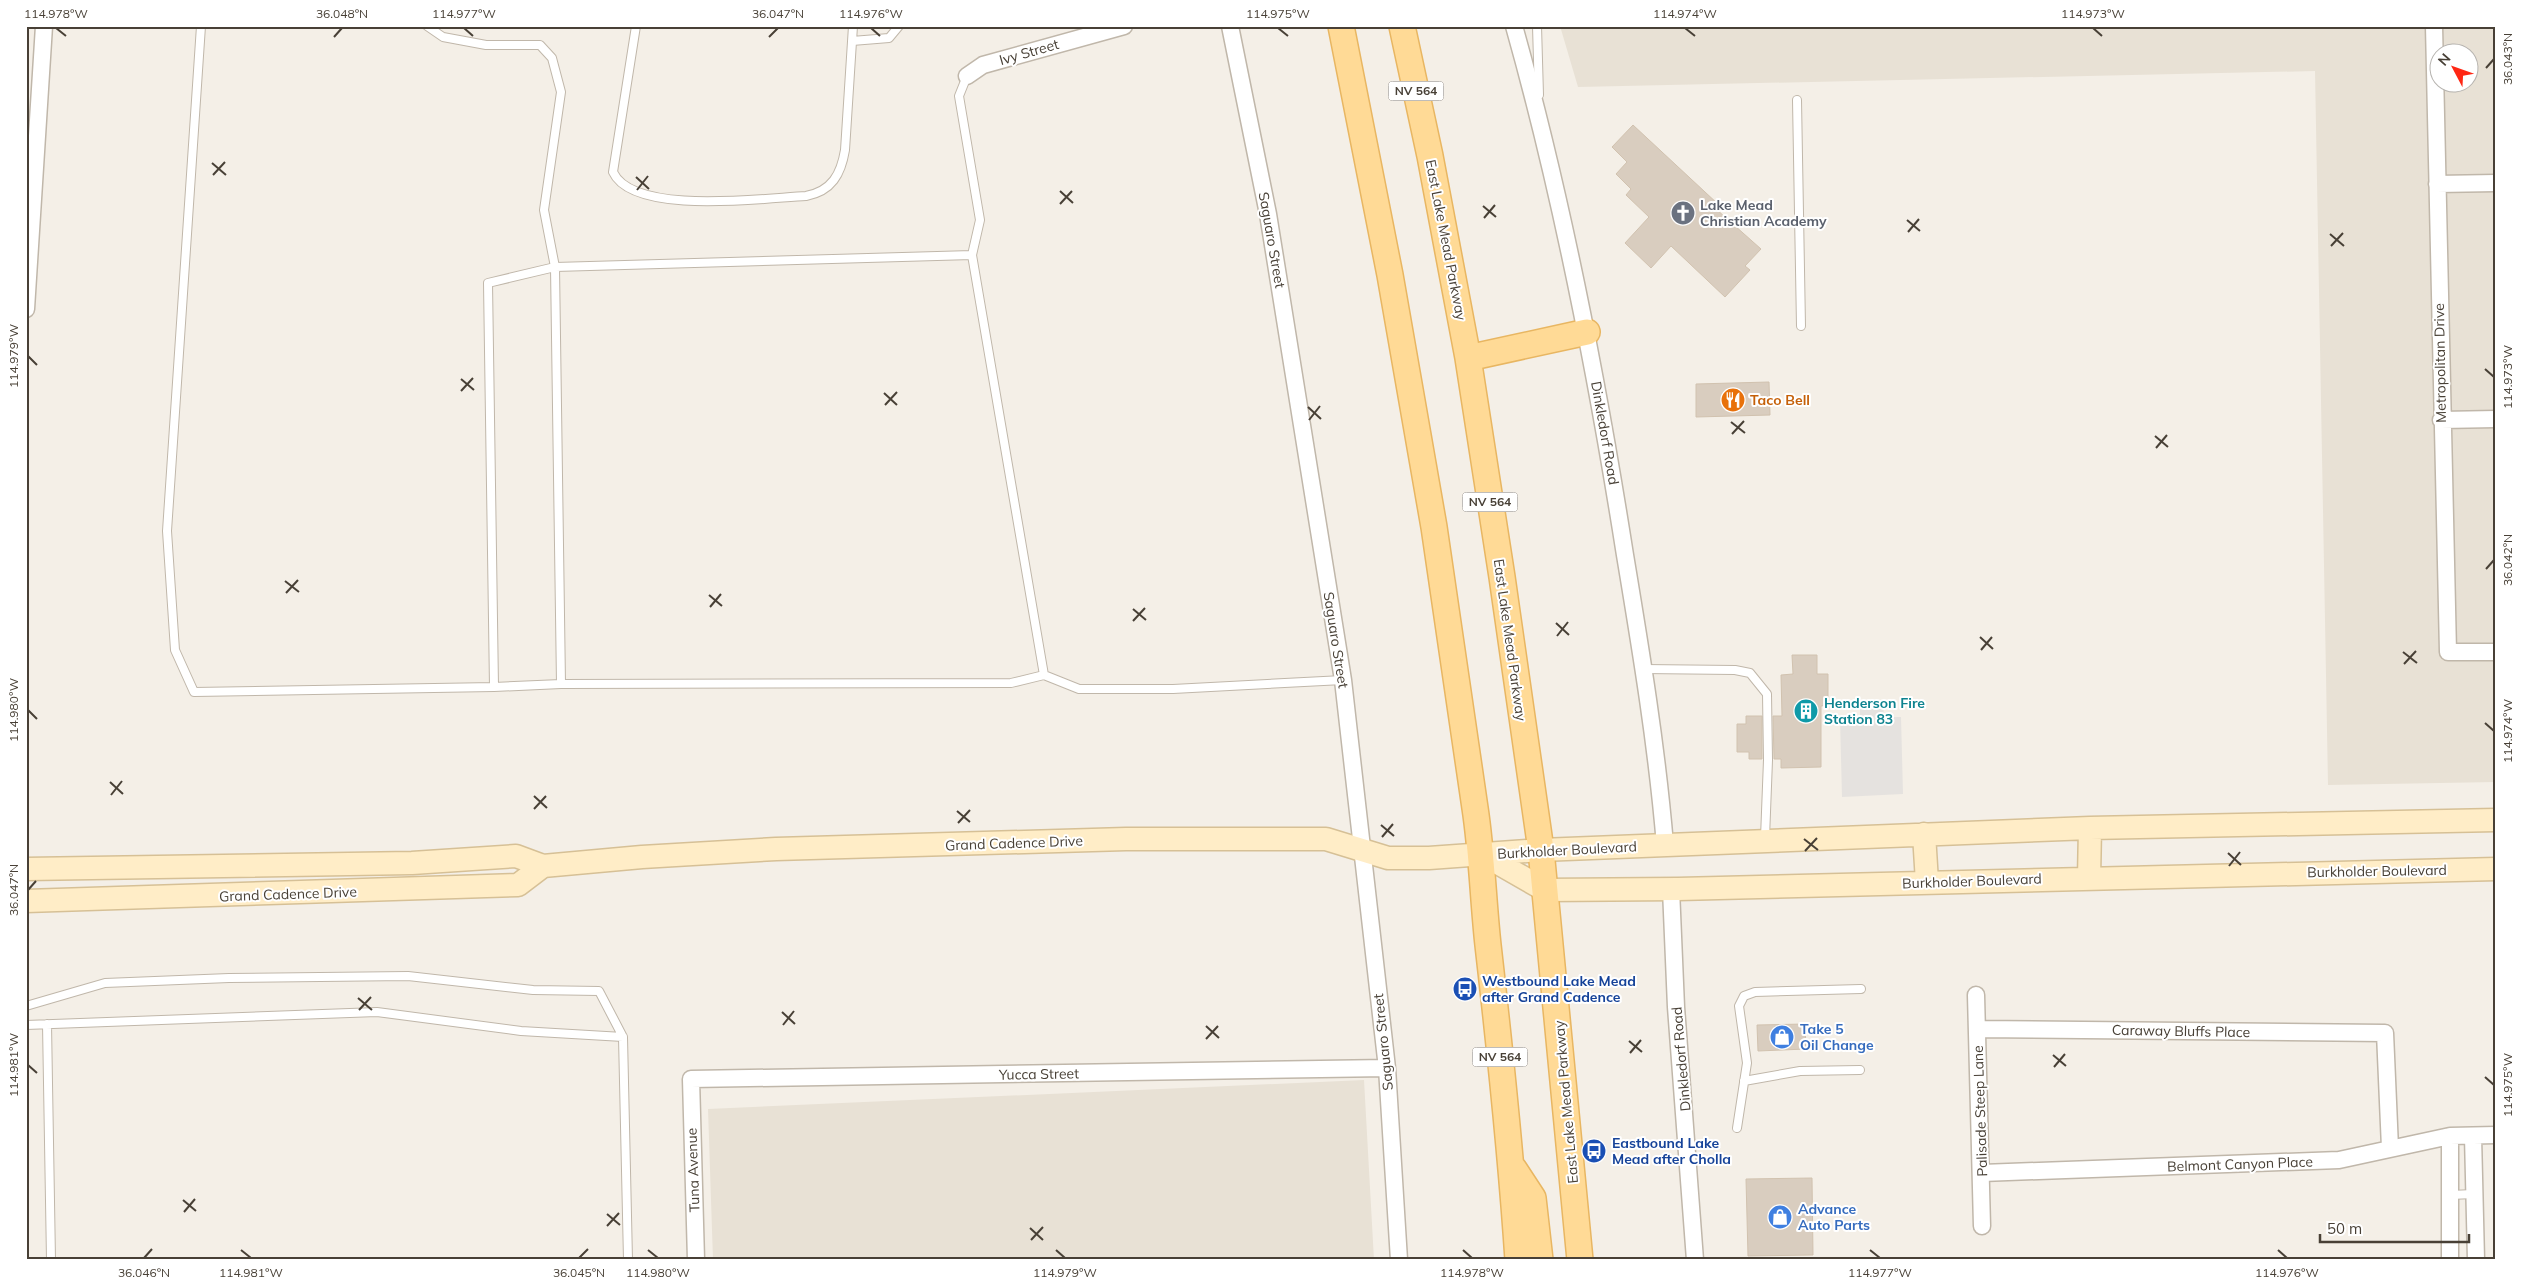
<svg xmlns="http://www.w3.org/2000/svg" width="2522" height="1286" viewBox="0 0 2522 1286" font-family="Mulish,sans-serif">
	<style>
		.residential { fill: #e8e1d5; fill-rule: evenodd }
		.parking { fill: #e5e2df }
		.building { fill: #d9cdbf; stroke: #d1c2af }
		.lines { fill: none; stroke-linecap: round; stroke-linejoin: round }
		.lane-casing { stroke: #c0b7aa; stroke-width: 10 }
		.street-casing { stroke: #c0b7aa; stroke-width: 19 }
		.secondary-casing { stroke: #d6c096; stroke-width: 25 }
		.primary-casing { stroke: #e8b662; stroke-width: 28 }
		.lane { stroke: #fff; stroke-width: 8 }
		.street { stroke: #fff; stroke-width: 16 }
		.secondary { stroke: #ffedc7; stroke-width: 22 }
		.primary { stroke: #ffda96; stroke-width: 25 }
		.ticks { fill: none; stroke: #484036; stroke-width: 2 }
		.labels { text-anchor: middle; stroke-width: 4; stroke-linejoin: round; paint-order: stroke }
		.shield { fill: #fff; stroke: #7f7972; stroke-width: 1 }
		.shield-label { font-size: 12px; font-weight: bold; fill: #484036 }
		.street-label { font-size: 14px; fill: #484036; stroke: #fff }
		.worship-label { font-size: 14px; font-weight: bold; fill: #5b616d; stroke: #fff; text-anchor: start }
		.food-label { font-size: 14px; font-weight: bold; fill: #c56008; stroke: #fff; text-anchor: start }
		.culture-label { font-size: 14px; font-weight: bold; fill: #0d838f; stroke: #fff; text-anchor: start }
		.transit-label { font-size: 14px; font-weight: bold; fill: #164399; stroke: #fff; text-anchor: start }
		.shop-label { font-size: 14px; font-weight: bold; fill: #366cbe; stroke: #fff; text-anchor: start }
		.neatline { fill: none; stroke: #484036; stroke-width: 2 }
		.ticks-label { font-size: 12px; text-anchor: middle; fill: #484036 }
	</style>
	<rect width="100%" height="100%" fill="#f4efe7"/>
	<!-- residential -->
	<path class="residential" d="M1560 26H2496V782L2328 785 2315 71 1578 87ZM2440 52H2470V82H2440Z
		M1364 1080 1374 1260H713L708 1109Z"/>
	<!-- parking -->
	<path class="parking" d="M1860 700H1883L1884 717H1901L1903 794 1842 797 1840 718 1860 716Z"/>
	<!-- building -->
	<path class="building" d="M1633 125 1719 205 1716 209 1761 249 1745 266 1750 270 1725 297 1671 246 1651 268 1625 243 1649 217 1626 195 1631 189 1616 174 1627 162 1612 147Z
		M1769 382 1770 415 1696 417V384Z
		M1792 655H1817V674H1828V705L1821 706V767L1781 768V759H1774L1773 716H1782L1781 675 1793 674Z
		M1746 716H1762V759H1749V752H1737V724H1746Z
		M1805 1024 1806 1049 1758 1051 1757 1025Z
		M1812 1178 1813 1255 1748 1256 1746 1179Z"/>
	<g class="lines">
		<defs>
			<path id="lane" d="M201 26 167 531 175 650 194 692 494 687 561 684 1011 683 1044 675 1079 689H1173L1343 680
				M427 26 443 37 486 45H540L552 58 561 92 544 210 555 267 561 684
				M636 26 613 172C633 216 764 198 806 196 832 191 841 174 845 150L853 26
				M1537 26 1539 95
				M852 41 889 38 899 26
				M967 76 959 96 980 220 972 255 1044 675
				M1797 100 1801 326
				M1643 669 1735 670 1750 673 1767 694 1768 760 1765 838
				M494 687 488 283 555 267 972 255
				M26 1006 105 983 229 978 408 976 533 990 599 991 623 1037 628 1260
				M47 1024 51 1260
				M26 1025 377 1012 521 1031 623 1037
				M1744 1081 1800 1071 1860 1070
				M1737 1128 1747 1063 1739 1006 1744 996 1755 992 1861 989
				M2450 1195 2474 1194"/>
			<path id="street" d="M1230 26 1268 214 1343 680 1387 1068 1399 1260
				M1514 26C1563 200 1597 377 1625 555 1641 651 1657 748 1665 845
				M2434 26 2448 652H2496
				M967 76 983 65 1124 26
				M2437 184 2496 183
				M26 309 44 26
				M2441 420 2496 419
				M1671 889 1676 1007 1695 1260
				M1976 995 1982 1226
				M1977 1029 2385 1033 2390 1148
				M2450 1136V1260
				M2473 1136 2476 1260
				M1982 1173 2339 1160 2450 1136 2496 1135
				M696 1260 691 1079 1387 1068"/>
			<path id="secondary" d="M1924 834 1927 882
				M1482 854 1545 890 1678 889 2496 869
				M26 869 412 863 516 856 543 866 642 857 776 849 1126 839H1326L1388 858H1429L1541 850 2090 828 2496 820
				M2089 878 2090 828
				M26 901 518 885 543 866"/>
			<path id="primary" d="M1341 26 1390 275 1434 527 1475 808C1482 854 1483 899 1488 945 1500 1050 1511 1154 1518 1260
				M1402 26 1430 156 1468 358 1502 577 1541 850 1580 1260
				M1468 358 1587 332
				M1514 1169 1533 1198 1540 1260"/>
		</defs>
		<!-- lane casing -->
		<use href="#lane" class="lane-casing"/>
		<!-- street casing -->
		<use href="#street" class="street-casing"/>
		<!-- secondary casing -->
		<use href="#secondary" class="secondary-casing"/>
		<!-- primary casing -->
		<use href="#primary" class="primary-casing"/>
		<!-- lane -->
		<use href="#lane" class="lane"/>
		<!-- street -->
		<use href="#street" class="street"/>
		<!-- secondary -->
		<use href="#secondary" class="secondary"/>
		<!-- primary -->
		<use href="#primary" class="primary"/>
	</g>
	<!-- ticks -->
	<path class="ticks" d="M56 28 66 36M464 28 473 36M871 28 880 36M1278 28 1288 36M1685 28 1695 36M2093 28 2102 36M334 37 342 28M769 37 778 28M2486 68 2494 59M212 163 226 175M213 175 225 162M636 177 649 189M637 190 648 176M1060 191 1073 203M1060 204 1072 191M1483 206 1496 217M1484 218 1495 205M1907 220 1920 231M1908 232 1919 219M2330 234 2344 246M2331 246 2343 233M28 356 37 365M2485 369 2494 377M461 379 474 390M461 391 473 378M884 393 897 405M885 405 897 392M1308 407 1321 419M1309 420 1320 406M1731 422 1745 433M1732 434 1744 421M2155 436 2168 447M2156 448 2167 435M2486 569 2494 560M285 581 299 592M286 593 298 580M709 595 722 606M710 607 721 594M1133 609 1146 620M1133 621 1145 608M1556 623 1569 635M1557 636 1568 622M1980 637 1993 649M1981 650 1992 637M2403 652 2417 663M2404 664 2416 651M28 710 37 719M2485 723 2494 731M110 782 123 794M111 795 122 781M534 796 547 808M534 809 546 796M957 811 970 822M958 823 970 810M1381 825 1394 836M1382 837 1393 824M1804 839 1818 850M1805 851 1817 838M2228 853 2241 865M2229 866 2240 852M28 890 36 881M358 998 372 1010M359 1010 371 997M782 1012 795 1024M783 1025 794 1011M1206 1026 1219 1038M1206 1039 1218 1026M1629 1041 1642 1052M1630 1053 1641 1040M2053 1055 2066 1066M28 1065 37 1073M2054 1067 2065 1054M2485 1077 2494 1085M183 1200 196 1211M184 1212 195 1199M607 1214 620 1225M607 1226 619 1213M1030 1228 1043 1240M1031 1240 1043 1227M241 1250 251 1258M648 1250 658 1258M1056 1250 1065 1258M1463 1250 1472 1258M1870 1250 1880 1258M2278 1250 2287 1258M144 1258 152 1249M579 1258 588 1249"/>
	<!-- icons -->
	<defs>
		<symbol id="church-disc" viewBox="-11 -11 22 22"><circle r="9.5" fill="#6b7280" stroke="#fff"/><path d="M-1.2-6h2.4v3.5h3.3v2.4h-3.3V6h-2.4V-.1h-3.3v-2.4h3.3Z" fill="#fff"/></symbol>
		<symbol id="restaurant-disc" viewBox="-11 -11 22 22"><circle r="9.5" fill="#e8710a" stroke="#fff"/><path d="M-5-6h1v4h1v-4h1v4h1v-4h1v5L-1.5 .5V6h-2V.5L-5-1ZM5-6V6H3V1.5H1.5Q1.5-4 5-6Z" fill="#fff"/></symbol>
		<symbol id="building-disc" viewBox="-11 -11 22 22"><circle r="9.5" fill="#0f9aa8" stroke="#fff"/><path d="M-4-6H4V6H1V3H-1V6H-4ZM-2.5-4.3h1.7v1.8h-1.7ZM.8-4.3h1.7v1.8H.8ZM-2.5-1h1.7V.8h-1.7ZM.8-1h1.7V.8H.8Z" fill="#fff"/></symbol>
		<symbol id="bus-disc" viewBox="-11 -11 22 22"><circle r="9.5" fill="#1a4fb4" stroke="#fff"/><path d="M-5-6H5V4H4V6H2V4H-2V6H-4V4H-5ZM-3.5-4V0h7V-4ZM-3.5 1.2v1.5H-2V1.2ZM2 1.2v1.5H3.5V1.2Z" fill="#fff"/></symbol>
		<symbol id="shop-disc" viewBox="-11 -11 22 22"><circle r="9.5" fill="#3f7fe0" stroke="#fff"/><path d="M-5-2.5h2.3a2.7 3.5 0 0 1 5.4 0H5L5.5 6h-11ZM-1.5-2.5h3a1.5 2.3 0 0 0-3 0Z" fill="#fff"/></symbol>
	</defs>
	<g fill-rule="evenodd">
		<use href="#church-disc" x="1669" y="199" width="28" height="28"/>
		<use href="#restaurant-disc" x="1719" y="386" width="28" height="28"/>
		<use href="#building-disc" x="1792" y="697" width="28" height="28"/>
		<use href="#bus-disc" x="1451" y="975" width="28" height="28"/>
		<use href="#shop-disc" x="1768" y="1023" width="28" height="28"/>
		<use href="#bus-disc" x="1580" y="1137" width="28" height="28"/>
		<use href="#shop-disc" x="1766" y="1203" width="28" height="28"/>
	</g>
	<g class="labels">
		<!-- shield labels -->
		<g class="shield">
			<rect x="1388.5" y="81.5" width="55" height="19" rx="4"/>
			<rect x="1462.5" y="492.5" width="55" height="19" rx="4"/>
			<rect x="1472.5" y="1047.5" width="55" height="19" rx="4"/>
		</g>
		<g class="shield-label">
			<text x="1416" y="95">NV 564</text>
			<text x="1490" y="506">NV 564</text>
			<text x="1500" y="1061">NV 564</text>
		</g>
		<!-- street labels -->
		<g class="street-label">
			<text transform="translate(1029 52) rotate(-16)" y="5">Ivy Street</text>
			<text transform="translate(1272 240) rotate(80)" y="5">Saguaro Street</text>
			<text transform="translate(1446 240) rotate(79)" y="5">East Lake Mead Parkway</text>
			<text transform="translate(2440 363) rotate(-91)" y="5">Metropolitan Drive</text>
			<text transform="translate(1605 433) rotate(80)" y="5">Dinkledorf Road</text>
			<text transform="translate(1336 640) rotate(81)" y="5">Saguaro Street</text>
			<text transform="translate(1510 640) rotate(82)" y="5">East Lake Mead Parkway</text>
			<text transform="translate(1014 843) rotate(-2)" y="5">Grand Cadence Drive</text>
			<text transform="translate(1567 850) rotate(-3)" y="5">Burkholder Boulevard</text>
			<text transform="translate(2377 871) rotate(-1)" y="5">Burkholder Boulevard</text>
			<text transform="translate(1972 881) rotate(-2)" y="5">Burkholder Boulevard</text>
			<text transform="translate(288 894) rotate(-2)" y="5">Grand Cadence Drive</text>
			<text transform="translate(2181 1031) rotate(1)" y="5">Caraway Bluffs Place</text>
			<text transform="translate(1383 1042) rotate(-96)" y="5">Saguaro Street</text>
			<text transform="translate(1681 1059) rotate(-95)" y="5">Dinkledorf Road</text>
			<text transform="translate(1039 1074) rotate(-1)" y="5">Yucca Street</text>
			<text transform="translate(1566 1102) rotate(-95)" y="5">East Lake Mead Parkway</text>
			<text transform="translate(1980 1111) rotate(-92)" y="5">Palisade Steep Lane</text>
			<text transform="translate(2240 1164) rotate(-2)" y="5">Belmont Canyon Place</text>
			<text transform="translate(693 1170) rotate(-92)" y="5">Tuna Avenue</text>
		</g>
		<!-- worship labels -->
		<g class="worship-label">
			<text x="1700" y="210">Lake Mead<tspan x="1700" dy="16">Christian Academy</tspan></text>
		</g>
		<!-- food labels -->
		<g class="food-label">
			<text x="1750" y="405">Taco Bell</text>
		</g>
		<!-- culture labels -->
		<g class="culture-label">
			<text x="1824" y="708">Henderson Fire<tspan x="1824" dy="16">Station 83</tspan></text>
		</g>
		<!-- transit labels -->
		<g class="transit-label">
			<text x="1482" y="986">Westbound Lake Mead<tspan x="1482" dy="16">after Grand Cadence</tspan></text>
			<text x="1612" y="1148">Eastbound Lake<tspan x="1612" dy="16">Mead after Cholla</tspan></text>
		</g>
		<!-- shop labels -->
		<g class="shop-label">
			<text x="1800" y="1034">Take 5<tspan x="1800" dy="16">Oil Change</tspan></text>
			<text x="1798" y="1214">Advance<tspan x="1798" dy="16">Auto Parts</tspan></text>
		</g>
	</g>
	<!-- border -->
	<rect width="2522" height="1286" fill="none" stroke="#ffffff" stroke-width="55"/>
	<!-- north arrow -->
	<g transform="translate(2454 68) rotate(311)"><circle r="24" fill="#ffffff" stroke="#b6b3af"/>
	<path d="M0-4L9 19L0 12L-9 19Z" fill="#ff2714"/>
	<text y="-8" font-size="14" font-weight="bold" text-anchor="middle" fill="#484036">N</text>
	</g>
	<!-- scale -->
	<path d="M2320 1234v8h149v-8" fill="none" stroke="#484036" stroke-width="2.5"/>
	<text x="2327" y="1234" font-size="15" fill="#484036" stroke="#ffffff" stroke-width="4" paint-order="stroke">50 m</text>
	<rect x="28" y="28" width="2466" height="1230" class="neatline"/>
	<g class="ticks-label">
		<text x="56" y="18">114.978°W</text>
		<text x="342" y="18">36.048°N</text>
		<text x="464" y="18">114.977°W</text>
		<text x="778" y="18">36.047°N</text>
		<text x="871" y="18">114.976°W</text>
		<text x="1278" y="18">114.975°W</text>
		<text x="1685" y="18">114.974°W</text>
		<text x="2093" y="18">114.973°W</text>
		<text transform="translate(2508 59) rotate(-90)" y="4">36.043°N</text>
		<text transform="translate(14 356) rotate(-90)" y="4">114.979°W</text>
		<text transform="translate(2508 377) rotate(-90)" y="4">114.973°W</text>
		<text transform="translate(2508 560) rotate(-90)" y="4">36.042°N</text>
		<text transform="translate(14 710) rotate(-90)" y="4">114.980°W</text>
		<text transform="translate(2508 731) rotate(-90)" y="4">114.974°W</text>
		<text transform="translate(14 890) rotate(-90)" y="4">36.047°N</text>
		<text transform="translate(14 1065) rotate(-90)" y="4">114.981°W</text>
		<text transform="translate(2508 1085) rotate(-90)" y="4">114.975°W</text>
		<text x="144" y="1277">36.046°N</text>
		<text x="251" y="1277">114.981°W</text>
		<text x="579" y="1277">36.045°N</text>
		<text x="658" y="1277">114.980°W</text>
		<text x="1065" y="1277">114.979°W</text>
		<text x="1472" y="1277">114.978°W</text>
		<text x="1880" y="1277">114.977°W</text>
		<text x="2287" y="1277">114.976°W</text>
	</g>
</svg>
